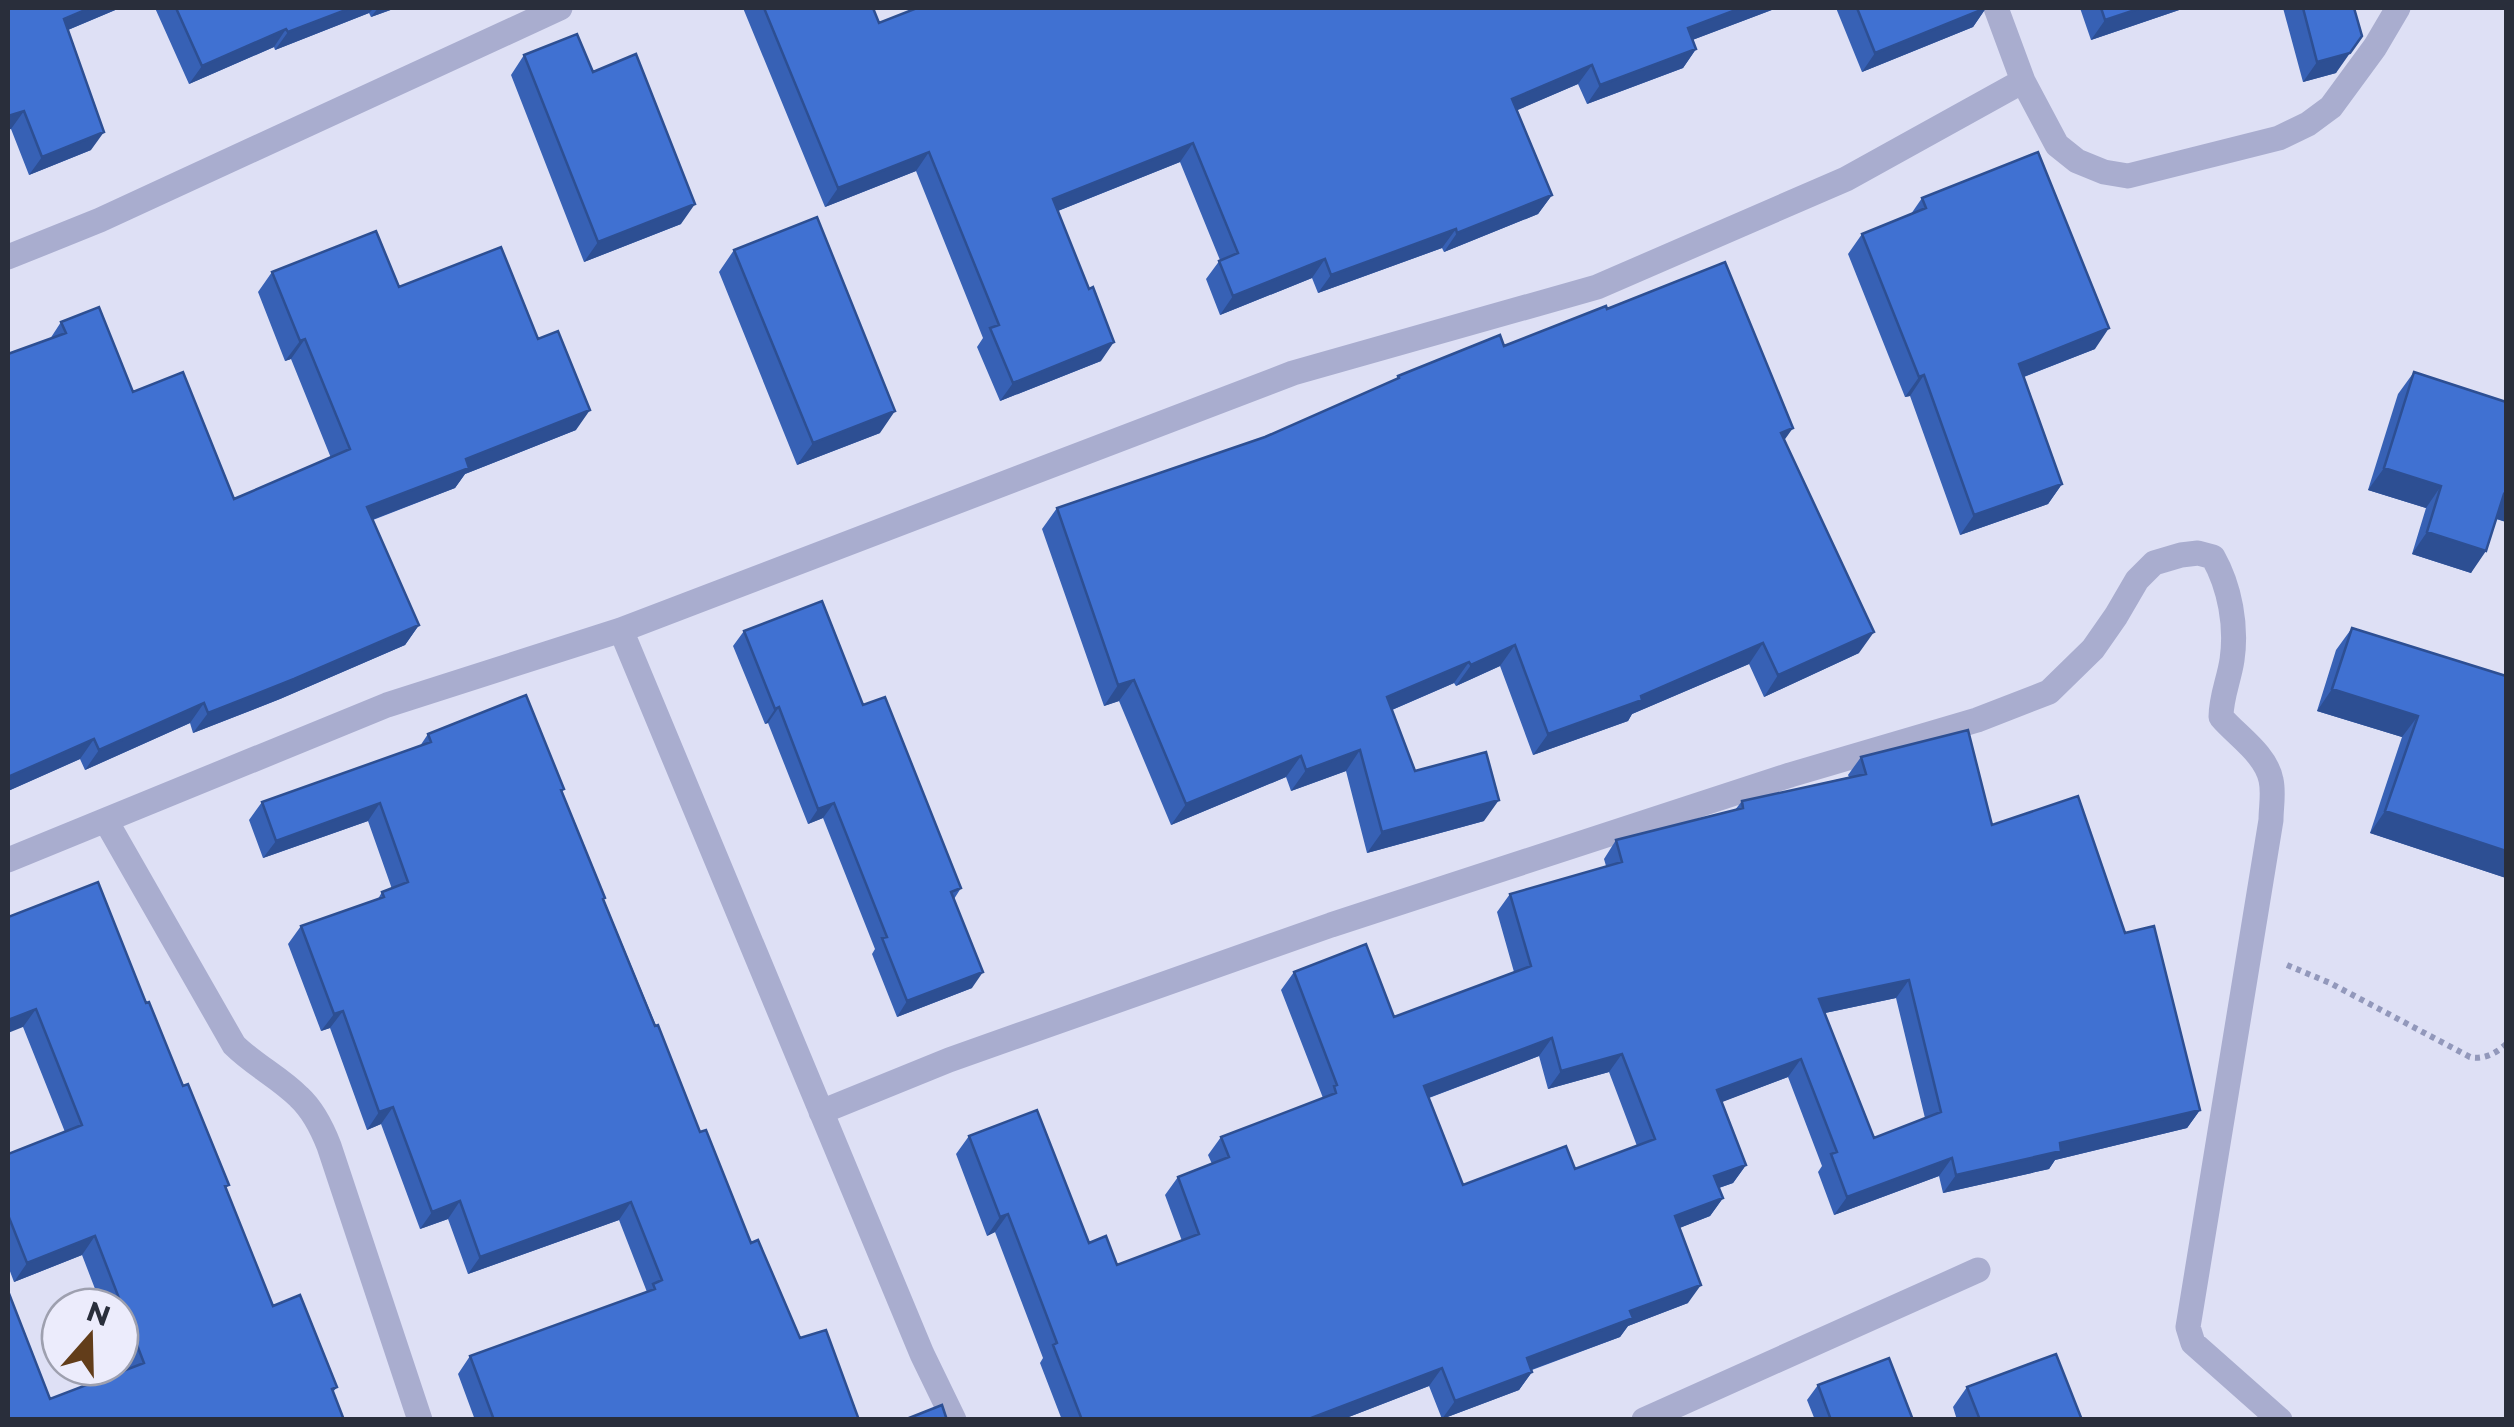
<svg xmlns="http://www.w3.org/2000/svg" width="2514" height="1427" viewBox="0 0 2514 1427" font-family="Montserrat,sans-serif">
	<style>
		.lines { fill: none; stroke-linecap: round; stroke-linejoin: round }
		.path { stroke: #9298bb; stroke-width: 6; stroke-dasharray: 5 5; stroke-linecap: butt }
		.minor { stroke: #a9adcf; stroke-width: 25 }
		.wall { fill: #3761b5; fill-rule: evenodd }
		.shaded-wall { fill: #2d4f93 }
		.building { fill: #4071d2; stroke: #2d4f93; stroke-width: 2.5; fill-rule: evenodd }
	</style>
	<rect width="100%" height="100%" fill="#dee0f5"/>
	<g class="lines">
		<!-- path -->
		<path class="path" d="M2287 965 2330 983 2470 1057C2483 1060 2497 1053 2506 1044"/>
		<!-- minor -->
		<path class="minor" d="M1996 8 2023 81 2057 145 2077 161 2104 172 2128 176 2279 138 2308 124 2331 107 2375 47 2398 8
			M8 257 100 220 560 8
			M621 630 922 1354 954 1420
			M106 821 234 1045C254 1065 279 1077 299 1097 313 1110 322 1128 329 1146L420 1420
			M8 860 387 705 621 630 1293 373 1597 287 1846 179 2023 81
			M821 1112 949 1060 1331 925 1790 775 1977 720 2049 692 2093 649 2116 616 2137 580 2154 563 2181 555 2198 553 2213 557C2230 587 2237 626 2232 660 2229 680 2221 697 2221 717 2237 736 2266 754 2271 780 2274 793 2271 807 2271 820L2188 1327 2193 1343 2280 1420
			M1644 1420 1978 1270"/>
	</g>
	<!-- wall -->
	<path class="wall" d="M8 8H120L68 30 91 150 29 175 11 129Z
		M155 8H396L371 17 369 13 275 50 274 47 189 84Z
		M743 8H873L879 23 917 8H1777L1692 40 1696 49 1683 68 1587 104 1578 84 1517 110 1552 195 1538 214 1444 252 1442 248 1318 293 1312 278 1220 315 1206 279 1220 260 1180 162 1058 211 1101 361 1000 401 977 347 983 338 916 171 825 207Z
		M1836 8H1986L1973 27 1862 72Z
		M2080 8H2185L2091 40Z
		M2283 8H2354L2336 73 2303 82Z
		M524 55 593 72 681 224 584 262 511 75Z
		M1922 198 2095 349 2024 377 2062 484 2048 504 1960 535 1910 396 1905 397 1848 254 1862 234 1911 214Z
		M734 250 880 433 797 465 719 272Z
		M272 272 399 287 576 430 465 474 455 488 373 520 419 625 405 645 280 699 193 733 190 723 85 770 80 759 8 791V354L50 339 61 322 133 392 234 499 331 458 291 359 285 361 258 292Z
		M1607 309 1784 440 1859 653 1764 697 1749 664 1632 714 1628 721 1533 755 1500 666 1456 686 1454 683 1392 710 1415 771 1484 821 1367 853 1346 771 1291 791 1286 777 1171 825 1119 701 1104 706 1042 529 1057 508 1265 437 1396 379 1398 376 1504 346Z
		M2414 372 2506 402V522L2496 519 2471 573 2412 554 2426 508 2368 490 2398 394Z
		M2352 628 2506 676V878L2370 833 2402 737 2317 711 2336 650Z
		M744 631 863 705 961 888 954 899 972 988 897 1017 872 954 875 949 823 818 808 824 768 723 765 724 733 646Z
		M428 734 564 789 562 792 605 898 604 900 700 1132 751 1243 800 1338 859 1420H475L458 1374 470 1356 647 1292 619 1220 468 1274 448 1219 420 1229 381 1124 367 1130 330 1028 321 1031 288 944 301 926 378 899 382 892 392 889 368 821 263 858 249 820 262 802 420 746Z
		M1861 757 1992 825 2125 933 2200 1110 2187 1128 2055 1160 2049 1169 1943 1193 1939 1176 1834 1215 1818 1172 1822 1166 1788 1077 1721 1102 1746 1165 1733 1183 1719 1188 1723 1198 1710 1216 1679 1228 1688 1303 1628 1326 1620 1337 1532 1370V1372L1519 1390 1442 1419 1429 1386 1341 1420H1062L1040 1363 1043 1358 995 1232 987 1236 956 1154 969 1136 1089 1243 1117 1265 1182 1241 1165 1195 1178 1177 1212 1164 1208 1155 1221 1137 1323 1098 1281 990 1294 972 1394 1017 1514 972 1497 912 1510 894 1606 866 1604 859 1616 840 1735 810 1742 801 1849 777 1848 775ZM1896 998 1925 1118 1874 1138 1825 1013ZM1539 1056 1548 1089 1609 1072 1637 1146 1575 1169 1463 1185 1429 1098Z
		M8 917 146 1003 229 1185 226 1188 273 1306 337 1387 333 1392 50 1399 127 1370 120 1353V1307H102L82 1255 14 1282 8 1266V1154L65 1132 23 1027Z
		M1818 1385 1913 1420H1815L1807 1400Z
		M1967 1387 2082 1420H1957L1953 1407Z"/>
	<!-- shaded-wall -->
	<path class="shaded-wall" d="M90 8H120L51 37 64 19Z
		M351 8H374L369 13 275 50 288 32Z
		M378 8H396L371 17Z
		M1741 8H1777L1674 47 1688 28Z
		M1986 8 1973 27 1862 72 1875 53Z
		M2141 8H2185L2091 40 2105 20Z
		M286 29 274 47 189 84 202 66Z
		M2362 36 2336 73 2303 82 2317 62Z
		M1696 49 1683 68 1587 104 1600 85Z
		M1592 65 1578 84 1499 118 1512 99Z
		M24 111 11 129 8 130V116Z
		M104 132 91 150 29 175 42 157Z
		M1193 143 1180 162 1040 218 1053 199Z
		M929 152 916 171 825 207 838 188Z
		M1552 195 1538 214 1444 252 1457 233Z
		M695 204 681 224 584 262 598 242Z
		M1456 229 1442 248 1318 293 1331 275Z
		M1325 259 1312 278 1220 315 1233 296Z
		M2109 328 2095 349 2005 384 2019 364Z
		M305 339 291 359 285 361 300 341Z
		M1114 342 1101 361 1000 401 1013 383Z
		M1924 375 1910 396 1905 397 1919 377Z
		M590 410 576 430 465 474 455 488 353 527 367 507 466 459Z
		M895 411 880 433 797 465 813 443Z
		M1793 428 1778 449 1781 433Z
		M2384 468 2441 486 2426 508 2368 490Z
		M2062 484 2048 504 1960 535 1974 515Z
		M2504 494 2506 495V522L2489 516Z
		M2427 532 2486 551 2471 573 2412 554Z
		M419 625 405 645 280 699 193 733 208 713Z
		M1874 632 1859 653 1764 697 1778 675Z
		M1763 643 1749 664 1632 714 1628 721 1533 755 1548 734Z
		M1515 645 1500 666 1456 686 1471 665Z
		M1469 662 1454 683 1373 718 1387 697Z
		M1134 680 1119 701 1104 706 1118 685Z
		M2332 689 2418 716 2402 737 2317 711Z
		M204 703 190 723 85 770 99 750Z
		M779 707 768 723 765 724 775 709Z
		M94 739 80 759 8 791V777Z
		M1360 750 1346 771 1291 791 1306 770Z
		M1301 756 1286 777 1171 825 1186 804Z
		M1499 800 1484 821 1367 853 1382 832Z
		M380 803 368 821 263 858 276 841Z
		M834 803 823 818 808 824 818 809Z
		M2385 811 2506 851V878L2370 833Z
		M983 972 972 988 897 1017 907 1001Z
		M1909 980 1896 998 1806 1017 1819 999Z
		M36 1009 23 1027 8 1033V1020Z
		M343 1011 330 1028 321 1031 334 1014Z
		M1552 1038 1539 1056 1412 1104 1424 1086Z
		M1622 1054 1609 1072 1548 1089 1561 1071Z
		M1801 1059 1788 1077 1704 1109 1717 1090Z
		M393 1107 381 1124 367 1130 379 1112Z
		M2200 1110 2187 1128 2055 1160 2049 1169 1943 1193 1956 1175 2060 1143Z
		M1952 1158 1939 1176 1834 1215 1847 1197Z
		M1746 1165 1733 1183 1701 1194 1714 1176Z
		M1723 1198 1710 1216 1662 1235 1675 1216Z
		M460 1201 448 1219 420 1229 432 1212Z
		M631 1202 619 1220 468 1274 480 1257Z
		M1008 1214 995 1232 987 1236 1000 1217Z
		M95 1236 82 1255 14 1282 27 1263Z
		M1701 1285 1688 1303 1628 1326 1620 1337 1514 1376 1527 1358 1630 1311Z
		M1442 1368 1429 1386 1341 1420H1306Z
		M1532 1372 1519 1390 1442 1419 1455 1401Z"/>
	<!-- building -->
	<path class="building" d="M8 8H90L64 19 104 132 42 157 24 111 8 116Z
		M176 8H351L288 32 286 29 202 66Z
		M764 8H873L879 23 917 8H1741L1688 28 1696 49 1600 85 1592 65 1512 99 1552 195 1457 233 1456 229 1331 275 1325 259 1233 296 1219 261 1238 253 1193 143 1053 199 1089 289 1093 287 1114 342 1013 383 990 328 999 325 929 152 838 188Z
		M1857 8H1986L1875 53Z
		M2101 8H2141L2105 20Z
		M2303 8H2354L2362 36 2350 53 2317 62Z
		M577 34 593 72 636 54 695 204 598 242 524 55Z
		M2038 152 2109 328 2019 364 2062 484 1974 515 1924 375 1919 377 1862 234 1926 208 1922 198Z
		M817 217 895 411 813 443 734 250Z
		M376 231 399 287 501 247 538 339 558 331 590 410 466 459 469 468 367 507 419 625 294 679 208 713 204 703 99 750 94 739 8 777V354L66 333 61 322 99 307 133 392 183 372 234 499 350 449 305 339 300 341 272 272Z
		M1725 262 1793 428 1781 433 1874 632 1778 675 1763 643 1641 696 1642 700 1548 734 1515 645 1471 665 1469 662 1387 697 1415 771 1486 752 1499 800 1382 832 1360 750 1306 770 1301 756 1186 804 1134 680 1118 685 1057 508 1265 437 1399 378 1398 376 1500 335 1504 346 1606 306 1607 309Z
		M2414 372 2506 402V495L2504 494 2486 551 2427 532 2441 486 2384 468Z
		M822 601 863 705 885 697 961 888 951 892 983 972 907 1001 882 938 887 937 834 803 818 809 779 707 775 709 744 631Z
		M2352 628 2506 676V851L2385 811 2418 716 2332 689Z
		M526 695 564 789 561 790 605 898 603 899 655 1026 658 1025 700 1132 706 1130 751 1243 758 1240 800 1338 826 1330 859 1420H494L470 1356 655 1289 653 1284 662 1280 631 1202 480 1257 460 1201 432 1212 393 1107 379 1112 343 1011 334 1014 301 926 384 897 382 892 408 882 380 803 276 841 262 802 431 742 428 734Z
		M1968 730 1992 825 2078 796 2125 933 2154 926 2200 1110 2060 1143 2061 1151 1956 1175 1952 1158 1847 1197 1831 1154 1837 1152 1801 1059 1717 1090 1746 1165 1714 1176 1723 1198 1675 1216 1701 1285 1630 1311 1633 1318 1527 1358 1532 1372 1455 1401 1442 1368 1306 1420H1082L1053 1345 1057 1343 1008 1214 1000 1217 969 1136 1037 1110 1089 1243 1106 1236 1117 1265 1199 1234 1178 1177 1229 1157 1221 1137 1336 1093 1334 1086 1337 1085 1294 972 1366 944 1394 1017 1531 966 1510 894 1622 862 1616 840 1743 808 1742 801 1866 774 1861 757ZM1909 980 1941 1112 1874 1138 1819 999ZM1552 1038 1561 1071 1622 1054 1655 1139 1575 1169 1566 1146 1463 1185 1424 1086Z
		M98 882 146 1003 149 1002 183 1086 188 1084 229 1185 225 1186 273 1306 300 1295 337 1387 332 1389 344 1420H8V1291L50 1399 144 1363 95 1236 27 1263 8 1215V1154L82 1125 36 1009 8 1020V917Z
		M2056 1354 2082 1420H1980L1967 1387Z
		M1889 1358 1913 1420H1831L1818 1385Z
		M942 1405 947 1420H904Z"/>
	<!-- border -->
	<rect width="2514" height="1427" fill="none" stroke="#292e3b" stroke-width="20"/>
	<!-- north arrow -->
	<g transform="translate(90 1337) rotate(20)"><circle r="48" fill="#ececfc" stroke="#9ea0af" stroke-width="2.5"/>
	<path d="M0-8L18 38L0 25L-18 38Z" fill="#623d1a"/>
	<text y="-15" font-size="28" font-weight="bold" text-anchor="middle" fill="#292e3b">N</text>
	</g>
</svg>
